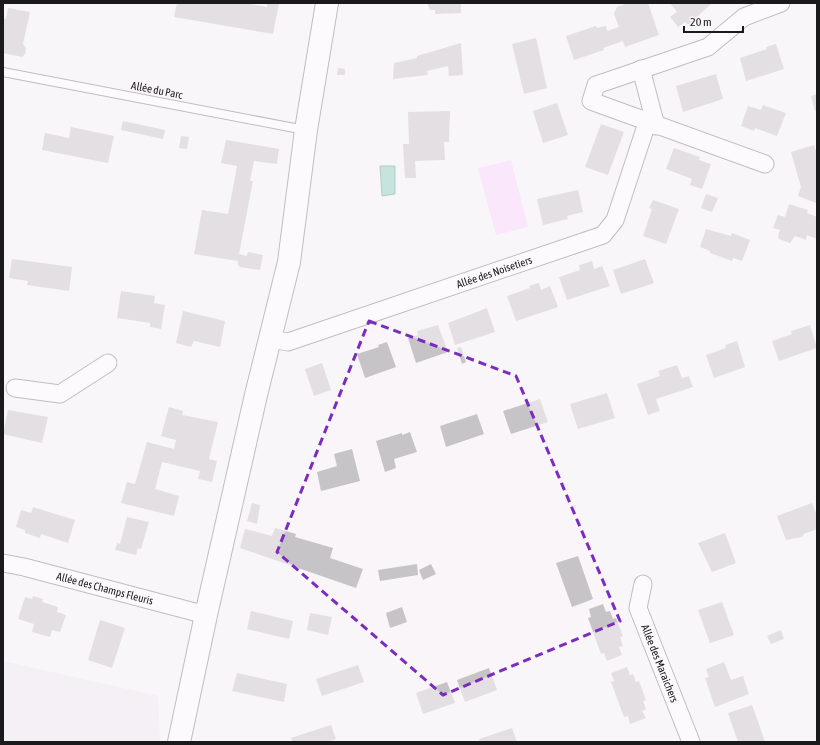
<svg xmlns="http://www.w3.org/2000/svg" width="820" height="745" viewBox="0 0 820 745" font-family="'Asap Condensed',sans-serif">
	<style>
		.built { fill: #f0e7f1 }
		.green { fill: #fad4ff }
		.water { fill: #83cfb9; stroke: #64988a }
		.building { fill: #c7c4c7 }
		.lines { fill: none; stroke-linecap: round; stroke-linejoin: round }
		.lane-casing { stroke: #7b797c; stroke-width: 10 }
		.street-casing { stroke: #7b797c; stroke-width: 19 }
		.secondary-casing { stroke: #7b797c; stroke-width: 24 }
		.lane { stroke: #fff; stroke-width: 8 }
		.street { stroke: #fff; stroke-width: 17 }
		.secondary { stroke: #fff; stroke-width: 22 }
		.marked { fill: none; stroke: #7b2cbf; stroke-width: 3; stroke-dasharray: 8 5; stroke-linejoin: round }
		.labels { text-anchor: middle; stroke-width: 4; stroke-linejoin: round; paint-order: stroke }
		.street-label { font-size: 11px; fill: #1a191b; stroke: #f9f5f9 }
	</style>
	<rect width="100%" height="100%" fill="#f9f5f9"/>
	<!-- built -->
	<path class="built" d="M3 661 158 696 160 742H3Z"/>
	<!-- green -->
	<path class="green" d="M511 160 528 227 496 235 478 168Z"/>
	<!-- water -->
	<path class="water" d="M380 166H395V194L382 196Z"/>
	<!-- building -->
	<path class="building" d="M177 3H244L267 7V3H279L273 34 174 17Z
		M427 3H461V13L435 14V10H430Z
		M628 3H648L659 35 625 47 623 41 603 48 604 50 574 60 566 36 596 26 597 28 606 26 607 31 619 27 614 14 617 7Z
		M670 3H710L711 4 688 25 685 22 678 27 670 17 677 12Z
		M8 8 30 12 23 44 26 48 25 54 22 57 3 53V18L6 19Z
		M536 38 547 88 524 94 512 44Z
		M461 43 463 75 449 76 448 66 427 71 428 75 393 79 394 63 417 58V56Z
		M776 44 784 69 746 81 740 58 767 49 766 47Z
		M338 68 345 69V75H337Z
		M716 74 723 99 683 112 676 86Z
		M817 94V111H815L811 96Z
		M557 103 568 135 543 143 533 111Z
		M763 105 786 113 777 136 755 128 754 131 741 126 748 106 761 110Z
		M450 111 449 142H444L445 160 415 161 416 178H405L403 144H409L408 112Z
		M123 121 165 130 163 139 121 130Z
		M601 124 624 132 608 175 585 167Z
		M71 127 114 136 108 163 42 150 45 133 69 138Z
		M181 136 189 137 187 149 179 148Z
		M226 140 279 149 277 164 254 161 250 181H253L239 254 247 256 248 252 263 255 260 270 240 267 238 265V261L194 254 202 210 228 214 237 166 221 163Z
		M814 145 817 154 816 203 798 196 801 187 791 152Z
		M674 148 700 157 699 160 711 164 702 189 690 185 692 179 666 169Z
		M578 190 583 212 567 216 568 219 543 225 537 199Z
		M706 194 718 198 712 212 701 208Z
		M653 200 679 209 666 244 643 236 652 209 649 208Z
		M789 204 808 210 807 213 817 217V239L807 235 806 240 795 236 790 243 779 239 778 237 780 230 773 228 778 215 785 217Z
		M706 229 731 236 732 233 750 240 742 261 733 258 732 261 710 253V251L700 247Z
		M12 259 72 267 69 291 27 285 28 281 9 278Z
		M645 259 654 283 621 294 613 270Z
		M592 261 594 269 602 266 610 286 567 300 559 277 580 270 579 265Z
		M539 283 541 290 550 286 558 307 516 321 507 296 530 288 529 286Z
		M121 291 155 296 154 303 165 305 161 329 150 327V323L117 318Z
		M487 308 495 332 455 345 448 323Z
		M183 311 225 321 220 347 194 341 191 347 176 343Z
		M438 325 448 352 416 363 408 338 418 335 417 331Z
		M810 325 817 348 779 361 772 341 792 334 791 331Z
		M737 341 745 367 714 378 706 355 726 348 725 345Z
		M387 342 396 367 365 378 357 354 379 347 378 345Z
		M461 347 466 362 462 364 457 348Z
		M322 363 331 390 314 396 305 369Z
		M677 365 682 378 689 376 693 387 656 399 660 411 648 415 637 384 660 376 658 371Z
		M607 393 615 418 578 429 570 404Z
		M540 399 548 422 511 434 503 411Z
		M169 407 183 411 182 415 218 422 209 459 217 461 212 482 198 479 200 471 162 462 155 489 179 496 174 516 121 503 127 482 135 484 147 442 174 449 176 440 161 436Z
		M8 410 48 417 42 443 3 434Z
		M477 414 484 434 446 447 440 426Z
		M410 432 417 452 394 459 396 468 385 472 376 441 402 433V435Z
		M352 449 360 481 321 491 317 472 337 466 334 454Z
		M252 503 260 505 257 524 247 521Z
		M812 503 817 516V529L804 534 802 537 786 540 777 516Z
		M33 507 75 520 68 543 41 534 40 538 25 533V530L16 527 21 510 31 513Z
		M127 517 149 522 141 549 138 548 136 555 115 550 117 543 120 544Z
		M275 528 296 534 295 537 333 548 330 558 363 569 356 588 240 548 245 529 272 536Z
		M725 533 736 563 712 572 698 543Z
		M578 556 593 599 572 607 556 563Z
		M417 564 418 575 380 581 378 570Z
		M431 564 436 574 423 580 419 570Z
		M33 596 43 599 42 602 58 607 57 612 66 615 60 632 52 630 50 637 32 632 34 624 18 619 25 597 32 599Z
		M722 602 734 635 710 643 698 610Z
		M603 604 606 612 610 611 613 619 616 618 623 636 620 637 623 646 619 647 622 655 607 661 604 653 601 654 588 618 591 617 589 609Z
		M402 607 407 622 390 628 386 613Z
		M251 611 293 621 289 639 247 629Z
		M310 613 332 617 328 635 307 630Z
		M100 620 125 628 112 668 88 660Z
		M781 630 784 639 771 644 767 636Z
		M724 662 731 680 743 676 749 694 715 707 705 678 709 677 706 669Z
		M358 665 364 682 322 696 316 679Z
		M627 667 630 675 633 674 636 682 639 681 646 700 643 701 646 709 642 711 646 718 630 724 628 716 624 717 611 682 614 681 611 673Z
		M489 668 497 690 465 702 457 680Z
		M237 673 287 684 284 702 232 691Z
		M447 682 455 703 423 714 416 693Z
		M752 705 754 710 765 742H738L728 713Z
		M331 725 336 739 327 742H293L291 738Z
		M512 728 517 742H480L479 739Z"/>
	<g class="lines">
		<defs>
			<path id="lane" d="M3 72 305 130"/>
			<g id="street">
				<path d="M641 69 656 126"/>
				<path d="M765 164 591 101 596 85 708 47 744 17 781 3"/>
				<path id="s1" d="M270 339 288 342 603 235 615 220 647 123"/>
				<path d="M15 388 60 394 108 363"/>
				<path id="s2" d="M3 563 24 567 206 615"/>
				<path id="s3" d="M643 584 638 608 691 742"/>
			</g>
			<path id="secondary" d="M179 742 206 615 256 395 289 262 306 130 327 3"/>
		</defs>
		<!-- lane casing -->
		<use href="#lane" class="lane-casing"/>
		<!-- street casing -->
		<use href="#street" class="street-casing"/>
		<!-- secondary casing -->
		<use href="#secondary" class="secondary-casing"/>
		<!-- lane -->
		<use href="#lane" class="lane"/>
		<!-- street -->
		<use href="#street" class="street"/>
		<!-- secondary -->
		<use href="#secondary" class="secondary"/>
	</g>
	<!-- marked area -->
	<path d="M0 0H820V745H0ZM369 321 516 376 620 621 443 695 277 552Z" fill="#f9f5f9" fill-opacity=".55" fill-rule="evenodd"/>
	<path class="marked" d="M369 321 516 376 620 621 443 695 277 552Z"/>
	<g class="labels">
		<!-- street labels -->
		<g class="street-label">
			<text transform="translate(157 90) rotate(11)" y="4">Allée du Parc</text>
			<text dy="4" stroke="none"><textPath href="#s1" startOffset="236">Allée des Noisetiers</textPath></text>
			<text dy="4" stroke="none"><textPath href="#s2" startOffset="105">Allée des Champs Fleuris</textPath></text>
			<text dy="4" stroke="none"><textPath href="#s3" startOffset="84">Allée des Maraichers</textPath></text>
		</g>
	</g>
	<!-- border -->
	<rect width="820" height="745" fill="none" stroke="#1a191b" stroke-width="8"/>
	<!-- scale -->
	<path d="M684 26v6h59v-6" fill="none" stroke="#1a191b" stroke-width="2"/>
	<text x="690" y="26" font-size="12" fill="#1a191b" stroke="#f9f5f9" stroke-width="3" paint-order="stroke">20 m</text>
</svg>
